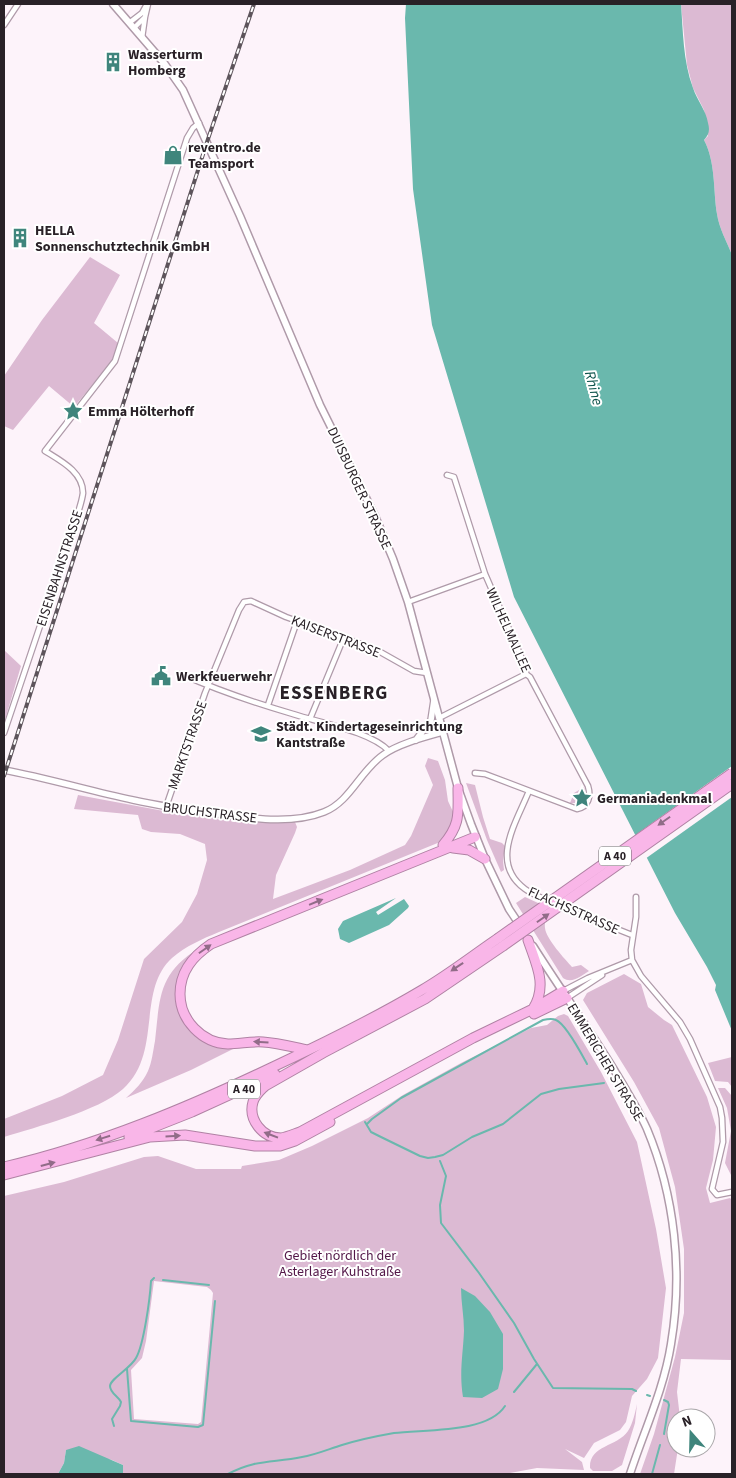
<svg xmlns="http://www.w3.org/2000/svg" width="736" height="1478" viewBox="0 0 736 1478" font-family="'Source Sans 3',sans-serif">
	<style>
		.green { fill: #dcbad3; fill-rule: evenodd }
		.water { fill: #6ab8ad }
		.pier { fill: #fdf3fa }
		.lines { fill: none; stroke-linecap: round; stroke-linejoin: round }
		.stream { stroke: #6ab8ad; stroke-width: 2 }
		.minor-casing { stroke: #af9aa9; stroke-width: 7 }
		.tertiary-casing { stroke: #af9aa9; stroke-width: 8 }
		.secondary-casing { stroke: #af9aa9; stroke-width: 9 }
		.motorway-casing { stroke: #b082a4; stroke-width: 11 }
		.minor { stroke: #fff; stroke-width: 4.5 }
		.tertiary { stroke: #fff; stroke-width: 5.5 }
		.secondary { stroke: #fff; stroke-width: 6 }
		.motorway { stroke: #f9b6e8; stroke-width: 9 }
		.rail-casing { stroke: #5d545b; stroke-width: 4 }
		.rail { stroke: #fff; stroke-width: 2; stroke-dasharray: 5.5; stroke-linecap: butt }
		.motorway-bridge-casing { stroke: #b082a4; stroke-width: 11; stroke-linecap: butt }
		.motorway-bridge { stroke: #f9b6e8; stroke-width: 9 }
		.oneway { fill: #916c88 }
		.labels { text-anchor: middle; stroke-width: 4; stroke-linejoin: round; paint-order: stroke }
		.shield { fill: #fff; stroke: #696468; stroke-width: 1 }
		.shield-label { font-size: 12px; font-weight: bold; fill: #292127 }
		.poi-label { font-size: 14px; font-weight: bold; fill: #292127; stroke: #fff; text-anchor: start }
		.street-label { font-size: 14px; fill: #292127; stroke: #fff }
		.park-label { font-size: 14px; fill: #531748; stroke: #fff }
		.water-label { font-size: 15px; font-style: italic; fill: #0c524a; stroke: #fff }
		.district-label { font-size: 19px; font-weight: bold; letter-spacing: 1px; fill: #292127; stroke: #fff }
	</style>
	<rect width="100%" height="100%" fill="#fdf3fa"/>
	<!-- green -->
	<path class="green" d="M681 4H732V255C727 242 719 228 717 214 713 190 716 163 704 140L708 136 704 110 693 88 687 65Z
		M90 257 120 275 94 323 118 343 113 360 74 407 49 386 13 430 4 426V384L5 382 4 376 42 320Z
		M4 650 21 666 4 723Z
		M428 758 438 761 445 780 448 801 455 816 445 840 219 932C202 939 186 946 172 958 136 991 163 1053 123 1089 98 1111 36 1127 4 1137V1119L62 1096 103 1075 118 1040 144 959 182 922 197 894 207 860 205 844 180 834 151 832 142 829 138 815 74 809 78 795 169 812 246 822H295L297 827 295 833 276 875 273 899 350 870 405 845 411 836 433 785 425 766Z
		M466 783 475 785 483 817 490 839 502 843 505 846 503 861 504 870 501 872 487 840Z
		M584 787 587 797 580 803H570L574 793Z
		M525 897 551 909C548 915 544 921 545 928 546 939 565 959 572 967L581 965 589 971C581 976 572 984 563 978L516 903Z
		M199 948 187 963 180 1012 211 1042 235 1048 191 1070 126 1098C135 1090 143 1082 148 1071 152 1062 153 1051 155 1041 160 997 158 974 199 948Z
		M624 974 641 984 648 1007 664 1020 672 1025 707 1097 716 1127 713 1160 706 1188 710 1203 730 1198 732 1200V1360L681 1359 677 1392 680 1418H676V1448H678L674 1474H640L654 1434 675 1357 684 1313V1249L675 1187 659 1128 634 1082 583 1000 587 993Z
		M564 1014 568 1016 601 1072 637 1142 656 1229 666 1288 658 1358 647 1379 632 1396 626 1422 620 1430 594 1443 584 1458 565 1449 582 1462 584 1470 537 1468 510 1473 477 1474H122L123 1465 112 1460 66 1450 64 1463 58 1474H4V1196L64 1182 144 1157 158 1156 196 1169H241L242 1166 279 1160 312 1146 368 1118 403 1095 461 1063 531 1028 547 1025 558 1016ZM154 1281 207 1287 211 1290 213 1293 201 1422 198 1424 134 1419 131 1370 142 1358 146 1341Z
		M732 1057V1087L728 1082 715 1081 708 1063Z
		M718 1088H725L732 1096V1177L725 1163 731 1131 727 1108Z
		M637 1404 635 1423 622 1465 612 1471H593L590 1468C589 1445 617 1447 628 1431 633 1423 635 1413 637 1404Z"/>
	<!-- water -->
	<path class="water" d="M406 4H681C683 31 683 61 693 88 697 100 706 110 708 123 710 130 709 135 704 140 716 163 713 190 717 214 719 228 727 242 732 255V1031L715 990 716 985 707 967 675 913 514 597 432 325 413 189 405 18Z
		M396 898 376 912 378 915 404 899 409 906 408 908 389 925 349 943 340 939 338 929 343 921Z
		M461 1288 475 1296 490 1312 503 1334V1369L498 1389 482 1398 463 1397C459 1372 463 1355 464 1331 464 1316 461 1302 461 1288Z
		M79 1446 123 1465V1473L122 1474H58L64 1463 66 1450Z"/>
	<!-- pier -->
	<path class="pier" d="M732 766V797L645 859 634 836Z"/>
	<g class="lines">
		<!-- stream -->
		<path class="stream" d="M365 1122 371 1132 381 1137 420 1156 428 1158 435 1157 443 1155 472 1137 503 1124 541 1094 559 1089 604 1083
			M367 1124 372 1119 401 1098 543 1020C547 1019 552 1018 556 1020 566 1024 581 1053 587 1064
			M440 1161 446 1176 440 1205 441 1223 479 1273 514 1323 534 1359 553 1388 632 1389 636 1391
			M163 1280 209 1285
			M127 1369 131 1421 198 1427 203 1425 215 1301
			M514 1392 537 1364
			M647 1395 650 1396
			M664 1400 668 1402 669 1405 664 1434
			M114 1426 112 1419 120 1406 121 1402C118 1396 110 1393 110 1386 110 1379 131 1368 136 1358 144 1344 150 1298 151 1281L154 1278
			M228 1474C256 1459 273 1463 302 1457 315 1455 329 1449 342 1445 358 1440 377 1436 394 1433 423 1429 487 1434 505 1406
			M652 1474 660 1445"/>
		<defs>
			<path id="minor" d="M129 23 142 13 147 4
				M4 25 18 4
				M134 28 145 17 148 4
				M142 38 145 17
				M447 475 454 477 485 574 526 668V674L530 677 588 786C591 796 589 807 577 809L485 774 475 773
				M408 602 485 574
				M181 674C217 690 255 703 293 714 320 723 370 731 389 751
				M268 705 297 621
				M439 718 526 674
				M310 719 344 637
				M4 733 77 516C79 509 82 501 83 493 83 472 61 461 45 451L115 361 187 138 193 128 199 123
				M529 791C516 823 489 863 525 889 533 895 542 898 550 901
				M166 807 205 693 239 610 244 602 251 601 286 617 375 649 414 671 427 673
				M636 897V917L631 950 632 960 641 976 680 1022 690 1039 720 1107 722 1118 723 1142 712 1189 717 1195 732 1192
				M559 906 632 935
				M563 991 588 978 632 960
				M567 998 602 975"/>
			<path id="tertiary" d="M416 740 431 720 434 700
				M4 770C47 778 90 791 133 800 164 807 195 811 226 815 256 819 294 824 324 812 350 802 360 771 383 755 398 744 425 737 443 732"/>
			<path id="secondary" d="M113 4 164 63 183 90 240 216 320 405 375 516 393 559 408 602 458 788 471 824 485 859 509 909 521 927
				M533 946C560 989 590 1030 616 1073 627 1091 638 1109 647 1129 675 1196 683 1273 671 1344 664 1389 644 1431 630 1474"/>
			<path id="motorway" d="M443 845C461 824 458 813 458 788
				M453 848 469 850 485 859
				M528 940C536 964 548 985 533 1009
				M503 946 425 999 323 1053 265 1086C260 1091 255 1095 253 1102 248 1119 262 1138 281 1138 287 1137 294 1134 300 1132L473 1038 533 1009 563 991
				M534 1014 567 998
				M308 1050C293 1047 278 1043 263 1042 251 1041 240 1044 228 1044 202 1043 180 1020 180 994 180 971 193 956 211 944L475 837
				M129 1137 192 1112 275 1074
				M4 1167C99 1145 189 1107 277 1065 326 1042 375 1018 422 990 448 975 472 956 497 939
				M4 1175 150 1137 185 1135 255 1146H280L295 1141 330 1122"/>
		</defs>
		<!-- minor casing -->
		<use href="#minor" class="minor-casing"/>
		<!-- tertiary casing -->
		<use href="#tertiary" class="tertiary-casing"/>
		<!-- secondary casing -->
		<use href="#secondary" class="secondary-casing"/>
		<!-- motorway casing -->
		<use href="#motorway" class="motorway-casing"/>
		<!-- minor -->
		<use href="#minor" class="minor"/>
		<!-- tertiary -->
		<use href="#tertiary" class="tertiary"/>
		<!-- secondary -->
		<use href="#secondary" class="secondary"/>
		<!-- motorway -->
		<use href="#motorway" class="motorway"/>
		<defs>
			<path id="rail" d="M4 776 207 142 254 4"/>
		</defs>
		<!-- rail casing -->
		<use href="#rail" class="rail-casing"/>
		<!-- rail -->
		<use href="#rail" class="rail"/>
		<defs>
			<path id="motorway-bridge" d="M497 939 732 773
				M503 946 732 784"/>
		</defs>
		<!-- motorway-bridge casing -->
		<use href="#motorway-bridge" class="motorway-bridge-casing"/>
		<!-- motorway-bridge -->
		<use href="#motorway-bridge" class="motorway-bridge"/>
	</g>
	<!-- one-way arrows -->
	<defs><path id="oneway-solid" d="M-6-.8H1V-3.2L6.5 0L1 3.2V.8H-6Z" transform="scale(1.25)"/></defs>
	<g class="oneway">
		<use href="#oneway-solid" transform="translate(664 821) rotate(145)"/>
		<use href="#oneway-solid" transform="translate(316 902) rotate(-22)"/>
		<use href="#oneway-solid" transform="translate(543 918) rotate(-35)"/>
		<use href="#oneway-solid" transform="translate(205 949) rotate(-35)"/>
		<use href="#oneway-solid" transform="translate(457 967) rotate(146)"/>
		<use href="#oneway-solid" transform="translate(261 1042) rotate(-177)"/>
		<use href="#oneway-solid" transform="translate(271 1135) rotate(-159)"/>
		<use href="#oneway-solid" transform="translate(173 1136) rotate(-3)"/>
		<use href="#oneway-solid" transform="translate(103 1138) rotate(162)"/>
		<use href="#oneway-solid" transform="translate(48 1164) rotate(-15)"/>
	</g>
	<!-- icons -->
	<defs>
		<symbol id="building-bare" viewBox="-9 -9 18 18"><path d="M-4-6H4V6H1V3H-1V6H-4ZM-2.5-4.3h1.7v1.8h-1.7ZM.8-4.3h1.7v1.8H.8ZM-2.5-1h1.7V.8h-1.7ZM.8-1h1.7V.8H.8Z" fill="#3f857c" stroke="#fff" stroke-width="2.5" paint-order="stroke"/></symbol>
		<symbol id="shop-bare" viewBox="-9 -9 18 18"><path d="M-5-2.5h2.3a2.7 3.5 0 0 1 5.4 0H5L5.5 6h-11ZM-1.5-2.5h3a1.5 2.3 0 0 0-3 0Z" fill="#3f857c" stroke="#fff" stroke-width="2.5" paint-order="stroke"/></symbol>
		<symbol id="sight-bare" viewBox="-9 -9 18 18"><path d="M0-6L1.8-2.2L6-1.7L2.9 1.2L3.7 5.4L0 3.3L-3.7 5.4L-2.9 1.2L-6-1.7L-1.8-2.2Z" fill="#3f857c" stroke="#fff" stroke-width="2.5" paint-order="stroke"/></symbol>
		<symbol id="civic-bare" viewBox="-9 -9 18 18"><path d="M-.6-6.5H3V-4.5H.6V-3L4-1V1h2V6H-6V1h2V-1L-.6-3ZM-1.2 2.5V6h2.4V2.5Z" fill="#3f857c" stroke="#fff" stroke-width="2.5" paint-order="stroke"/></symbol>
		<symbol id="school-bare" viewBox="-9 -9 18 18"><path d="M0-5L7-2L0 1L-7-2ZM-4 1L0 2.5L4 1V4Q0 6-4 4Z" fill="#3f857c" stroke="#fff" stroke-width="2.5" paint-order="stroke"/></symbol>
	</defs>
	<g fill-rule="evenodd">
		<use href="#building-bare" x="99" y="48" width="28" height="28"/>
		<use href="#shop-bare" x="159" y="141" width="28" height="28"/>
		<use href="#building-bare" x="6" y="224" width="28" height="28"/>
		<use href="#sight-bare" x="59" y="397" width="28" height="28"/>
		<use href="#civic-bare" x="147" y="662" width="28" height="28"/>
		<use href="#school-bare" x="247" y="720" width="28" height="28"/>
		<use href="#sight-bare" x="568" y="784" width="28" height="28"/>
	</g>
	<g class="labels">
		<!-- shield labels -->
		<g class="shield">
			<rect x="599" y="846.5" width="32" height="19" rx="4"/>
			<rect x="228" y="1079.5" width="32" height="19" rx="4"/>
		</g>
		<g class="shield-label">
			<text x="615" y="860">A 40</text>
			<text x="244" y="1093">A 40</text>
		</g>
		<!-- poi labels -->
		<g class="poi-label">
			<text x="128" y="59">Wasserturm<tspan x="128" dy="16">Homberg</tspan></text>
			<text x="188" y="152">reventro.de<tspan x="188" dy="16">Teamsport</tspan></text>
			<text x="35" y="235">HELLA<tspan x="35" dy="16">Sonnenschutztechnik GmbH</tspan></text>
			<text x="88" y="416">Emma Hölterhoff</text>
			<text x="176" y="681">Werkfeuerwehr</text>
			<text x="276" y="731">Städt. Kindertageseinrichtung<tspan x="276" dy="16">Kantstraße</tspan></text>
			<text x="597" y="803">Germaniadenkmal</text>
		</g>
		<!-- street labels -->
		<g class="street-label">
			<text transform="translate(360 488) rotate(65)" y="5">DUISBURGER STRASSE</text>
			<text transform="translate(59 568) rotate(-72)" y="5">EISENBAHNSTRASSE</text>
			<text transform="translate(509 630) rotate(66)" y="5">WILHELMALLEE</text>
			<text transform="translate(336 636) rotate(21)" y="5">KAISERSTRASSE</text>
			<text transform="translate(187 745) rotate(-71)" y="5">MARKTSTRASSE</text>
			<text transform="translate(210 812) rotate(7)" y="5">BRUCHSTRASSE</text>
			<text transform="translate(574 910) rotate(24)" y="5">FLACHSSTRASSE</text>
			<text transform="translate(606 1062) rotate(59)" y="5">EMMERICHER STRASSE</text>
		</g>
		<!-- park labels -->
		<g class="park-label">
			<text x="340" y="1260">Gebiet nördlich der<tspan x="340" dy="16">Asterlager Kuhstraße</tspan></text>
		</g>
		<!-- water labels -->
		<g class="water-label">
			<text transform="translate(594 388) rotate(75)" y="5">Rhine</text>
		</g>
		<!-- district labels -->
		<g class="district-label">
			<text x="334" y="699">ESSENBERG</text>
		</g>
	</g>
	<!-- border -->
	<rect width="736" height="1478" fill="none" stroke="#292127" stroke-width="10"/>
	<!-- north arrow -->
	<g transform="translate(691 1433) rotate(340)"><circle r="24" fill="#ffffff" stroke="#a9a6a9"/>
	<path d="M0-4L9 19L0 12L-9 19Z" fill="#3f857c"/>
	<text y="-8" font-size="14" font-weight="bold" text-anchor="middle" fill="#292127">N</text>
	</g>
</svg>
